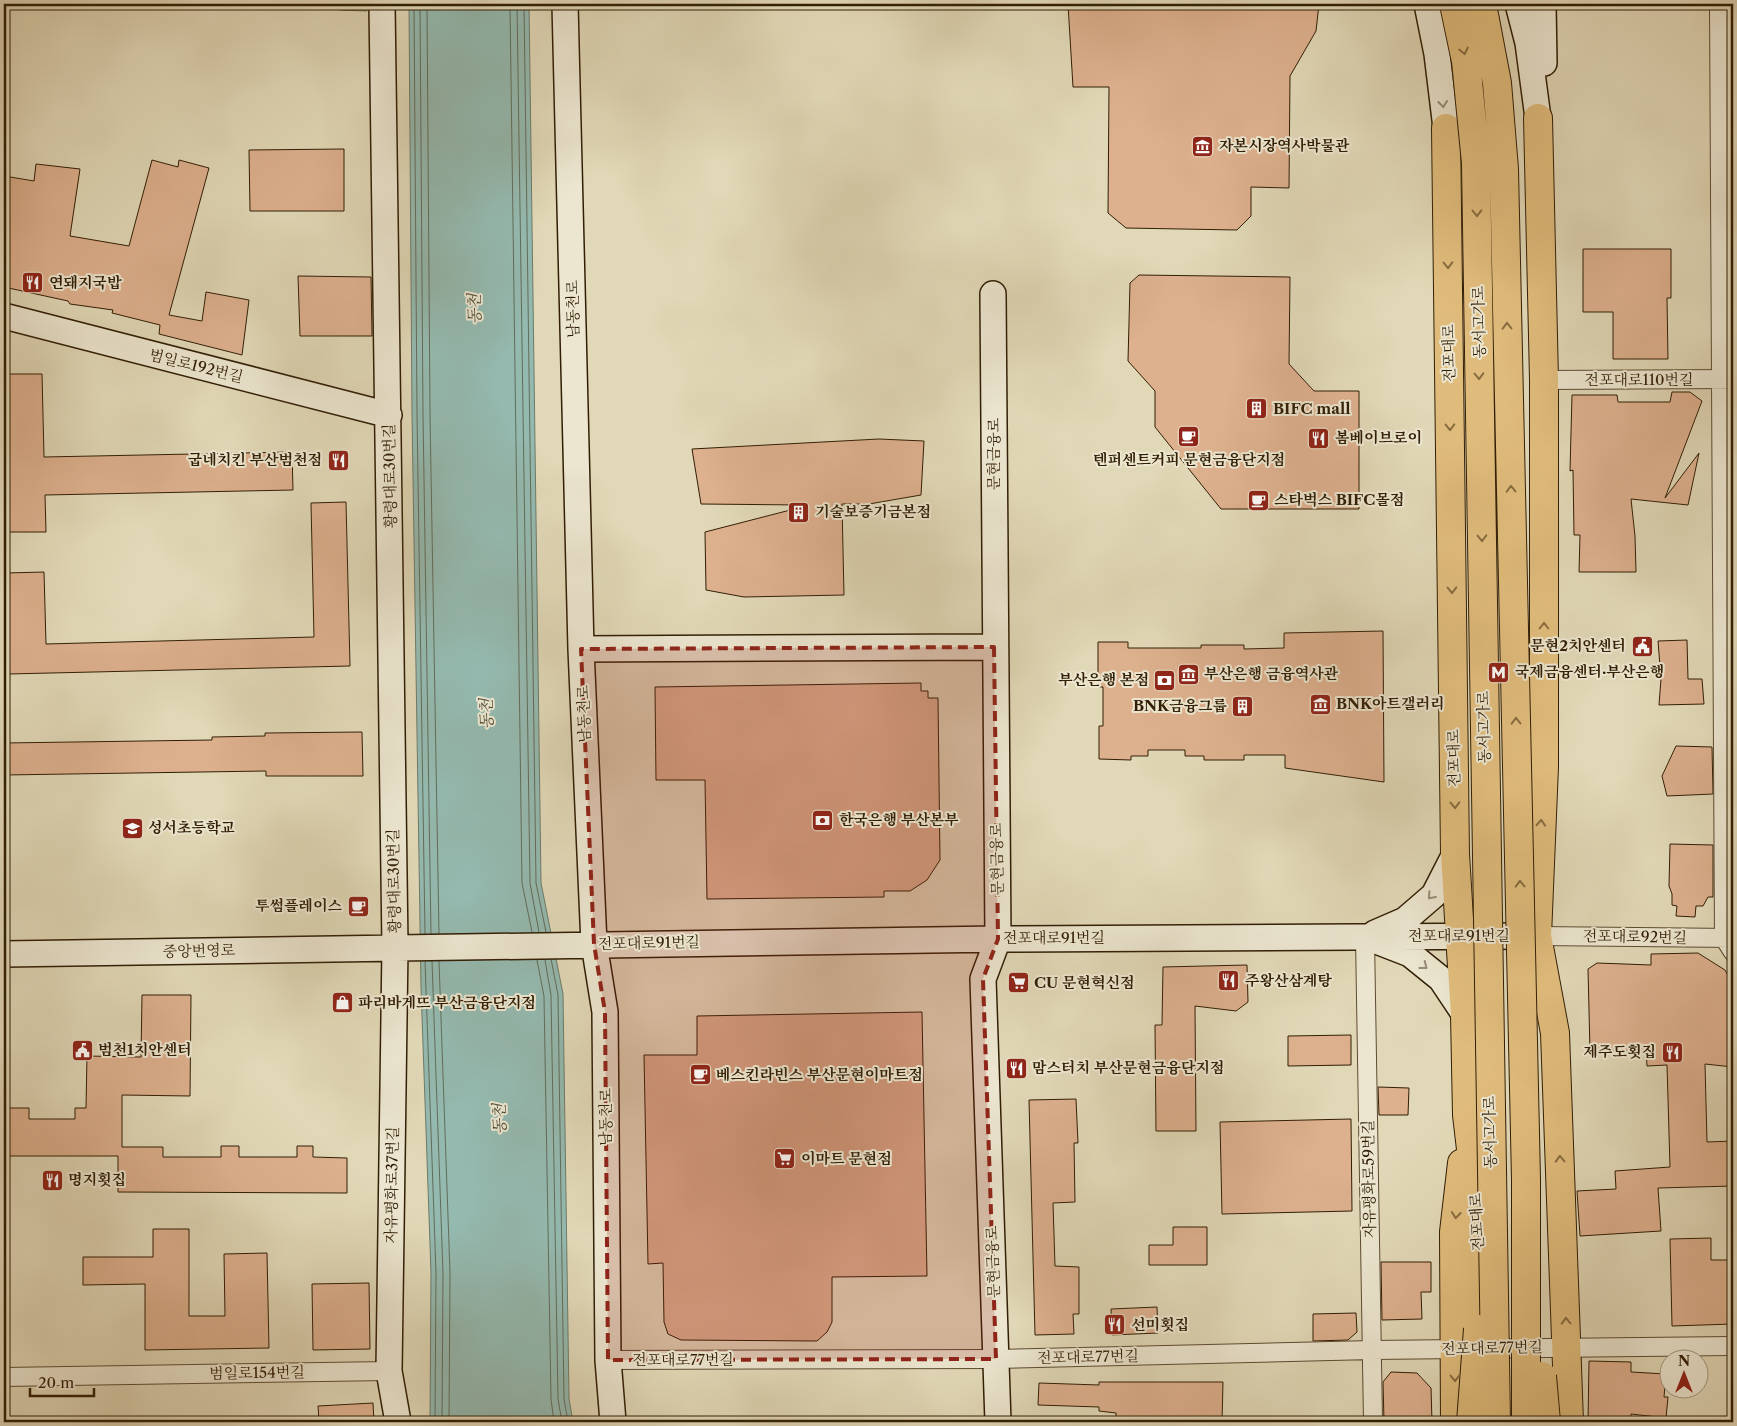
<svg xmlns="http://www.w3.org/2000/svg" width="1737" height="1426" viewBox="0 0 1737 1426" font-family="'Libre Caslon Text','Noto Serif KR',serif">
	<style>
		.green { fill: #aec092; stroke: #706f4c }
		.water { fill: #94b9af; stroke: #6c7b6b }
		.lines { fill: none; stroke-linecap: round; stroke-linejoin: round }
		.shore { stroke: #626c5a; stroke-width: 1 }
		.building { fill: #ddb08e; stroke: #311e05 }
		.street-casing { stroke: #5d4c32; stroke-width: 20 }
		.secondary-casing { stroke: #311e05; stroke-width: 28 }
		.primary-casing { stroke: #311e05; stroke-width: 30 }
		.street { stroke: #ece6d0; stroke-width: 18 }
		.secondary { stroke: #ece6d0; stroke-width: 25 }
		.primary { stroke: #e0bc7c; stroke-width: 28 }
		.highway-bridge-casing { stroke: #311e05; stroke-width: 30; stroke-linecap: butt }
		.highway-bridge { stroke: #e0bc7c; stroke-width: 28 }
		.oneway { stroke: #886d40 }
		.oneway2 { stroke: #988c75 }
		.marked { fill: #8f2418; fill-opacity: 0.2; stroke: #8f2418; stroke-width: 4; stroke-dasharray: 10 6; stroke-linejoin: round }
		.labels { text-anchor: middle; stroke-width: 4; stroke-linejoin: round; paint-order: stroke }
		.poi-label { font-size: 15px; font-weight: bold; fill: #311e05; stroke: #ece6d0; text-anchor: start }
		.street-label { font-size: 15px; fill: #311e05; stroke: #ece6d0 }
		.water-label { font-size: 16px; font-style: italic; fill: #4f4c38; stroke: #ece6d0 }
	</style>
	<rect width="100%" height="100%" fill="#e1d8b7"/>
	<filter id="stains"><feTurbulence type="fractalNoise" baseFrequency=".004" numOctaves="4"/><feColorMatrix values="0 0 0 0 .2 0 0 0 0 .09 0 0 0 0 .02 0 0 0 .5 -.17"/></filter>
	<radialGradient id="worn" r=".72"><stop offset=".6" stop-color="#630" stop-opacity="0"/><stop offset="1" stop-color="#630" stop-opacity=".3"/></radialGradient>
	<!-- green -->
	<path class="green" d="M339 4H367V11L339 10Z"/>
	<!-- water -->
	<path class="water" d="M409 4H529L541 883 563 994 569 1399 573 1422H431L430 1419 431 1273 421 987 412 414Z"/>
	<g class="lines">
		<!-- shore -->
		<path class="shore" d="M414 4 417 414 425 934
			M420 4 423 414 431 934
			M427 4 430 414 439 934
			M510 4 522 883 532 932
			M517 4 530 883 539 932
			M524 4 536 883 546 932
			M551 959 558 995 564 1399 568 1422
			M537 960 544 996 551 1399 554 1422
			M545 960 551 995 558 1399 562 1422
			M425 961 436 1273 435 1422
			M432 961 443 1273 442 1422
			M439 961 450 1273 449 1422"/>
	</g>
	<!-- building -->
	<path class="building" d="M1068 4H1319L1316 31 1290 76 1289 188 1251 187V216L1237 230 1126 228 1108 213 1109 87H1073Z
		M344 149V211H250L249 150Z
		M152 160 178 167 179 160 209 168 169 315 202 321 206 292 249 300 242 355 159 334 160 325 112 313 113 310 70 304 68 301 4 287V176L34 181 36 164 80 169 70 236 129 246Z
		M1583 249H1671V298H1667L1668 359H1613V312H1583Z
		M1139 275 1290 277 1289 364 1314 391H1359V509H1221L1155 427V391L1128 361 1130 283Z
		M298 276 371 277 372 336H300Z
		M5 374H42L44 457 292 452 293 490 45 495 46 532H9Z
		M1672 392H1690L1702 401 1665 498 1699 453 1688 505 1631 499 1635 536 1636 572H1579L1580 535H1574L1573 470 1570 471 1572 395H1617L1618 402H1670Z
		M879 439 924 441 921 495 869 504H842L844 595 744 597 706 590 705 532 802 507 801 505 701 504 692 449Z
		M346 502 350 666 8 674 6 573 44 572 46 644 314 637 311 503Z
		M1383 631 1384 782 1285 768V755H1244V760H1204V756H1185V750H1148V756H1131V760L1099 759V726H1103V687H1098V642H1128V648H1201V645H1244V649L1284 648V633Z
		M1687 640 1688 679H1702L1704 704 1659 705 1661 679 1658 641Z
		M921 683V691H928V698H938L940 860 927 880 910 891H884V897L707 899 705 780H656L655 687Z
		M362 732 363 776H266V771L4 775V743L212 740V737L265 736V733Z
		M1676 746 1712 747 1713 794 1667 796 1662 776Z
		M1670 844 1713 845V897H1708L1703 906H1696L1695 917 1676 916 1677 906 1672 905V894L1669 886Z
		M1698 953 1725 970 1733 984V1067L1705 1064 1707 1142 1733 1141V1186L1658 1188 1661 1231 1580 1236 1577 1191 1616 1189 1615 1171 1670 1167 1667 1065 1647 1066 1646 1051H1590L1588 969 1597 963 1651 965V954Z
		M1247 965 1248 1002 1236 1011 1195 1006 1196 1131H1156L1155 1025H1162L1163 967Z
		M142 995H191L190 1096 122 1095V1147H163V1157H221V1146H239V1157H297V1146H313V1157L347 1158V1193L118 1192V1156H4V1119H9V1108H29V1119H75V1108H86L87 1056 141 1057Z
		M922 1012 927 1276 832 1277V1322L827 1332 817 1341 681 1340 668 1334 664 1322 663 1263 648 1264 644 1055H697V1016Z
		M1351 1035V1065L1288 1066V1036Z
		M1378 1087 1409 1088 1408 1115H1379Z
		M1076 1099 1078 1143H1074L1075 1202 1053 1203 1055 1266 1079 1267V1314H1073L1074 1334 1035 1335 1029 1100Z
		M1351 1119 1352 1211 1222 1214 1220 1122Z
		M1173 1227H1207V1265H1149V1245H1173Z
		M153 1229H189V1316H225L224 1254 267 1253 269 1348 145 1350V1284L83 1285V1257H153Z
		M1711 1238V1260H1729L1730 1289H1733V1324L1672 1326 1670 1239Z
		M1381 1262H1431V1292H1421L1422 1319 1382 1320Z
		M369 1283 370 1349 313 1350 312 1284Z
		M1157 1307 1158 1333 1112 1335 1111 1309Z
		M1356 1313 1357 1332 1348 1340 1313 1341V1314Z
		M1589 1361 1631 1362V1372L1666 1374 1664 1397H1668L1666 1418 1631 1414V1422H1588Z
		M1391 1372 1417 1373 1431 1388 1432 1422H1384L1383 1382Z
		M1099 1382H1223L1222 1422H1116V1413L1099 1411V1407L1038 1405 1039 1383 1099 1385Z
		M373 1403 374 1422H319L318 1406Z"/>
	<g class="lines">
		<defs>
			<path id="street" d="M1719 4 1724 938 1733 952
				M1544 380 1733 379
				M1537 936 1733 938
				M1365 937 1373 1422
				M608 1360 996 1359 1372 1350 1733 1346
				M4 1377 389 1371"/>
			<path id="secondary" d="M382 4 395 947 389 1371 398 1422
				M565 4 581 649 594 944 605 1012 608 1360 613 1422
				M1427 4 1437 54 1446 128
				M1518 4 1528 43 1538 118
				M1543 4 1544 63
				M993 294 998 939 983 979 998 1422
				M4 316 389 415
				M581 649 994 647
				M1375 933 1405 920 1434 895 1455 854
				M1379 942 1410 954 1441 979 1465 1015
				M4 954 998 939 1537 936"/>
			<path id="primary" d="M1538 118 1544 380V767L1537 936 1555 1033 1569 1422
				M1446 128 1455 854 1465 1015 1467 1115 1479 1217 1477 1353
				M1455 1422 1454 1232 1462 1163"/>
		</defs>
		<!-- street casing -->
		<use href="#street" class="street-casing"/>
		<!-- secondary casing -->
		<use href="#secondary" class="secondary-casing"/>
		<!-- primary casing -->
		<use href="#primary" class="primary-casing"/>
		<!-- street -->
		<use href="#street" class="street"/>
		<!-- secondary -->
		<use href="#secondary" class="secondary"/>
		<!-- primary -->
		<use href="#primary" class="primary"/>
		<defs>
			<path id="highway-bridge" d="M1454 4 1466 61 1476 163 1496 1422
				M1482 4 1497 83 1504 169 1526 1180V1422
				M1542 1376 1546 1422
				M1471 1422 1478 1329"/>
		</defs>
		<!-- highway-bridge casing -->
		<use href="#highway-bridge" class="highway-bridge-casing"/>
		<!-- highway-bridge -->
		<use href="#highway-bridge" class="highway-bridge"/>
	</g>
	<!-- one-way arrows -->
	<defs><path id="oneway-chevron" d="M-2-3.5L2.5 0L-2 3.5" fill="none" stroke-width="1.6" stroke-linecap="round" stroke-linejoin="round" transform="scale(1.25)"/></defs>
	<g class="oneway">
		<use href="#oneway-chevron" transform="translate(1464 51) rotate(78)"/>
		<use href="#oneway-chevron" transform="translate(1477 213) rotate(89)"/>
		<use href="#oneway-chevron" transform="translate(1448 265) rotate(89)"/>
		<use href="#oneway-chevron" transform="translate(1507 326) rotate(-91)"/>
		<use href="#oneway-chevron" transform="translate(1479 376) rotate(89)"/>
		<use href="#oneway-chevron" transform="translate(1450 427) rotate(89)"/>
		<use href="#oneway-chevron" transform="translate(1511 489) rotate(-91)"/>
		<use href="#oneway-chevron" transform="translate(1482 538) rotate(89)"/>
		<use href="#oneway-chevron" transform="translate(1452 590) rotate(89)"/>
		<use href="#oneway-chevron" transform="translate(1544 626) rotate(-90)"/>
		<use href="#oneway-chevron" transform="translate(1516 721) rotate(-91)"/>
		<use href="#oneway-chevron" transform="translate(1455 805) rotate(89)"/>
		<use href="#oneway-chevron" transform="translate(1541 823) rotate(-87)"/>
		<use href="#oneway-chevron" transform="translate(1520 884) rotate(-91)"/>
		<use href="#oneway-chevron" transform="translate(1560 1159) rotate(-92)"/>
		<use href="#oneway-chevron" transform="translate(1456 1215) rotate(96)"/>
		<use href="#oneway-chevron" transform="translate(1566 1321) rotate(-92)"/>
		<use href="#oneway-chevron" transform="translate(1455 1378) rotate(89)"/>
	</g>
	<g class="oneway2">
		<use href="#oneway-chevron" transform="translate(1443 104) rotate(83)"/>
		<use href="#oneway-chevron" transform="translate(1431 896) rotate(132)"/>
		<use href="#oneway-chevron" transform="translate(1424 966) rotate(38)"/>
	</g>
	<!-- marked area -->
	<path class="marked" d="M994 647 998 939 983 979 996 1359 608 1360 605 1012 594 944 581 649Z"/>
	<!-- icons -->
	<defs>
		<symbol id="museum-square" viewBox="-11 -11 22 22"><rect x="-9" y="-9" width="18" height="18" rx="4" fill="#8f2418" stroke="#ece6d0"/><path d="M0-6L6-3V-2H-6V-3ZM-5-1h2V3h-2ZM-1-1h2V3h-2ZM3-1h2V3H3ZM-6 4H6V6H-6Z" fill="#fff"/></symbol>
		<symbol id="restaurant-square" viewBox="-11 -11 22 22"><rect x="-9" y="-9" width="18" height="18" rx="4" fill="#8f2418" stroke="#ece6d0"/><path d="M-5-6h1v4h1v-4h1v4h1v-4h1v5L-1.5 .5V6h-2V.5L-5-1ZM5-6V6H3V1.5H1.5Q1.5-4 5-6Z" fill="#fff"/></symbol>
		<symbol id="building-square" viewBox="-11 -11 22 22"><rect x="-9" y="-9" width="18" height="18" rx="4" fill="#8f2418" stroke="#ece6d0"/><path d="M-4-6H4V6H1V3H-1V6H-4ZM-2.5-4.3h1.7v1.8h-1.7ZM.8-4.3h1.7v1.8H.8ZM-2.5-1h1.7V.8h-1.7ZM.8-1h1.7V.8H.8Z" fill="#fff"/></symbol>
		<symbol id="cafe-square" viewBox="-11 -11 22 22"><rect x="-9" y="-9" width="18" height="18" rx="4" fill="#8f2418" stroke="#ece6d0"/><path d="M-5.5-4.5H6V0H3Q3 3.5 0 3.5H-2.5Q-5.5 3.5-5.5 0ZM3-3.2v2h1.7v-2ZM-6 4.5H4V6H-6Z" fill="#fff"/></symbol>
		<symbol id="civic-square" viewBox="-11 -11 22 22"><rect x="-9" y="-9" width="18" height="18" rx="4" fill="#8f2418" stroke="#ece6d0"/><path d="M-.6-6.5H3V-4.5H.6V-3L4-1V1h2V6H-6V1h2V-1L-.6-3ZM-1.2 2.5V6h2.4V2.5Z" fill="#fff"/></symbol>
		<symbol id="metro-square" viewBox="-11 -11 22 22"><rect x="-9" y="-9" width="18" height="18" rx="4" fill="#8f2418" stroke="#ece6d0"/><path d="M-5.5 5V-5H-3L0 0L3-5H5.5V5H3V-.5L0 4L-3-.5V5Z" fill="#fff"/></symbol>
		<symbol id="bank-square" viewBox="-11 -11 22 22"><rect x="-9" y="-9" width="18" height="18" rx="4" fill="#8f2418" stroke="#ece6d0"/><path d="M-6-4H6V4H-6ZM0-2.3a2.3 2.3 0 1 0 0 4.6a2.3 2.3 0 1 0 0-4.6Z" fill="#fff"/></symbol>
		<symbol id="school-square" viewBox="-11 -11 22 22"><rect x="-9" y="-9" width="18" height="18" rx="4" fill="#8f2418" stroke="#ece6d0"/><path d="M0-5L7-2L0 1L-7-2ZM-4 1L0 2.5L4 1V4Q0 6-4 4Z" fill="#fff"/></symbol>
		<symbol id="supermarket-square" viewBox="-11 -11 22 22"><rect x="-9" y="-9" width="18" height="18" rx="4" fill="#8f2418" stroke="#ece6d0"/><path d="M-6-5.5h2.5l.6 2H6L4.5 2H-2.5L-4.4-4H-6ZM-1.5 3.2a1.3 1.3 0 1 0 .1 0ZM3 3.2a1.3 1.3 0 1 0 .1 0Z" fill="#fff"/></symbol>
		<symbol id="shop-square" viewBox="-11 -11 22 22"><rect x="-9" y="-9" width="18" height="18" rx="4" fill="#8f2418" stroke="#ece6d0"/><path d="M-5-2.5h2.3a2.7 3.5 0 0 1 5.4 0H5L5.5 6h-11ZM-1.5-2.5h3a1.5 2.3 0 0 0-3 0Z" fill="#fff"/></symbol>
	</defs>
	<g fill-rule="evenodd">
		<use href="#museum-square" x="1190" y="134" width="25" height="25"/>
		<use href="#restaurant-square" x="20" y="270" width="25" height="25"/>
		<use href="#building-square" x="1244" y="396" width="25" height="25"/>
		<use href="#cafe-square" x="1176" y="424" width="25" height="25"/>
		<use href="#restaurant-square" x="1306" y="426" width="25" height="25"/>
		<use href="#restaurant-square" x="326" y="448" width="25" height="25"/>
		<use href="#cafe-square" x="1246" y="488" width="25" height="25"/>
		<use href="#building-square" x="786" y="500" width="25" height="25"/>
		<use href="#civic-square" x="1630" y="634" width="25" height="25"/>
		<use href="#metro-square" x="1486" y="660" width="25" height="25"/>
		<use href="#museum-square" x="1176" y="662" width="25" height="25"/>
		<use href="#bank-square" x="1152" y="668" width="25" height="25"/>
		<use href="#museum-square" x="1308" y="692" width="25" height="25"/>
		<use href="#building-square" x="1230" y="694" width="25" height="25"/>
		<use href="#bank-square" x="810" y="808" width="25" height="25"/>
		<use href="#school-square" x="120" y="816" width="25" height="25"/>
		<use href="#cafe-square" x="346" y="894" width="25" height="25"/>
		<use href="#restaurant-square" x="1216" y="968" width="25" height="25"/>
		<use href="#supermarket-square" x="1006" y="970" width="25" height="25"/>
		<use href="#shop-square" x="330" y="990" width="25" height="25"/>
		<use href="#civic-square" x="70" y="1038" width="25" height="25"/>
		<use href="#restaurant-square" x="1660" y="1040" width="25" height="25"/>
		<use href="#restaurant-square" x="1004" y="1056" width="25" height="25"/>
		<use href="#cafe-square" x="688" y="1062" width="25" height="25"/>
		<use href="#supermarket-square" x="772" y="1146" width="25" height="25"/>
		<use href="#restaurant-square" x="40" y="1168" width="25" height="25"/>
		<use href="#restaurant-square" x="1102" y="1312" width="25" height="25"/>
	</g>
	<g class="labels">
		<!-- poi labels -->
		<g class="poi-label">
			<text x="1219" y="151">자본시장역사박물관</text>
			<text x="49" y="288">연돼지국밥</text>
			<text x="1273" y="414">BIFC mall</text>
			<text x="1335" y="443">봄베이브로이</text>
			<text x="322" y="465" text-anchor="end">굽네치킨 부산범천점</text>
			<text x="1189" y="465" text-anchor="middle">텐퍼센트커피 문현금융단지점</text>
			<text x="1274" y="505">스타벅스 BIFC몰점</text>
			<text x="815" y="517">기술보증기금본점</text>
			<text x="1626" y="651" text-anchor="end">문현2치안센터</text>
			<text x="1515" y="677">국제금융센터·부산은행</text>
			<text x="1204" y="679">부산은행 금융역사관</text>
			<text x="1149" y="685" text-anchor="end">부산은행 본점</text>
			<text x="1336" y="709">BNK아트갤러리</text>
			<text x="1227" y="711" text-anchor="end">BNK금융그룹</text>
			<text x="839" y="825">한국은행 부산본부</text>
			<text x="148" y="833">성서초등학교</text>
			<text x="342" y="911" text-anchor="end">투썸플레이스</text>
			<text x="1245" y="986">주왕산삼계탕</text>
			<text x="1034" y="988">CU 문현혁신점</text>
			<text x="358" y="1008">파리바게뜨 부산금융단지점</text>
			<text x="98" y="1055">범천1치안센터</text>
			<text x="1656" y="1057" text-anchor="end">제주도횟집</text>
			<text x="1032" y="1073">맘스터치 부산문현금융단지점</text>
			<text x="716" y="1080">베스킨라빈스 부산문현이마트점</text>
			<text x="801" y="1164">이마트 문현점</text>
			<text x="68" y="1185">명지횟집</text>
			<text x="1131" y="1330">선미횟집</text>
		</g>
		<!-- street labels -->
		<g class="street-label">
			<text transform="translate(573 309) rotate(-91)" y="5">남동천로</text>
			<text transform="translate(1479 322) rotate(-91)" y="5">동서고가로</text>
			<text transform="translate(1449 353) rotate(-91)" y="5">전포대로</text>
			<text transform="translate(196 366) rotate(14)" y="5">범일로192번길</text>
			<text x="1639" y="385">전포대로110번길</text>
			<text transform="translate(994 454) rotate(-90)" y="5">문현금융로</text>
			<text transform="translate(390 476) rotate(-91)" y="5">황령대로30번길</text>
			<text transform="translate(584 714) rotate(-92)" y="5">남동천로</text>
			<text transform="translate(1484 727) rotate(-91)" y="5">동서고가로</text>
			<text transform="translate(1454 758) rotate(-91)" y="5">전포대로</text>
			<text transform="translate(997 859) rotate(-91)" y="5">문현금융로</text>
			<text transform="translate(394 881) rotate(-91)" y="5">황령대로30번길</text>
			<text x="1459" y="941">전포대로91번길</text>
			<text transform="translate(1635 937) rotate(1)" y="5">전포대로92번길</text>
			<text x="1054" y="943">전포대로91번길</text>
			<text transform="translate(649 943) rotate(-1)" y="5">전포대로91번길</text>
			<text transform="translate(199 951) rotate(-1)" y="5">중앙번영로</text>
			<text transform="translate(606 1117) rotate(-90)" y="5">남동천로</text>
			<text transform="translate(1490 1132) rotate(-91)" y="5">동서고가로</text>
			<text transform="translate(1369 1179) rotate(-91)" y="5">자유평화로59번길</text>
			<text transform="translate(392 1185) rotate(-89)" y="5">자유평화로37번길</text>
			<text transform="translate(1477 1222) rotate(-93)" y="5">전포대로</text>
			<text transform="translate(993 1262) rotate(-92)" y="5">문현금융로</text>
			<text transform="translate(1492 1348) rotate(-1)" y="5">전포대로77번길</text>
			<text transform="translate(1088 1357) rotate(-1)" y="5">전포대로77번길</text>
			<text x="683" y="1365">전포대로77번길</text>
			<text transform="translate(257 1373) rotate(-1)" y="5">범일로154번길</text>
		</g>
		<!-- water labels -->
		<g class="water-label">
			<text transform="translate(474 309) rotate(-91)" y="6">동천</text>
			<text transform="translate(486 714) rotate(-92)" y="6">동천</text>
			<text transform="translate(499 1119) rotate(-92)" y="6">동천</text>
		</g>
	</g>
	<!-- margin -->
	<rect width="1737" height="1426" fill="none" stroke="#e1d8b7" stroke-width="20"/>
	<rect x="5" y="5" width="1727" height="1416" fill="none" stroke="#311e05" stroke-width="2.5"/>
	<rect x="10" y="10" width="1717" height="1406" fill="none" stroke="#311e05"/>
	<!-- north arrow -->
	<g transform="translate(1684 1374)"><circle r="24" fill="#ece6d0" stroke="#a1967f"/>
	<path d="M0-4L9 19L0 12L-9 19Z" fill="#8f2418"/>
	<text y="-8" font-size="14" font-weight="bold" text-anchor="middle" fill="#311e05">N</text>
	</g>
	<!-- scale -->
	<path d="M30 1388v8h64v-8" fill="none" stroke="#311e05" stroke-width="2.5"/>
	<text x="38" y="1388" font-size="15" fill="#311e05" stroke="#ece6d0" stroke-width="4" paint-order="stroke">20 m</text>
	<rect width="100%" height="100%" filter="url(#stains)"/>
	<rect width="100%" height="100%" fill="url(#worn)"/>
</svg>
